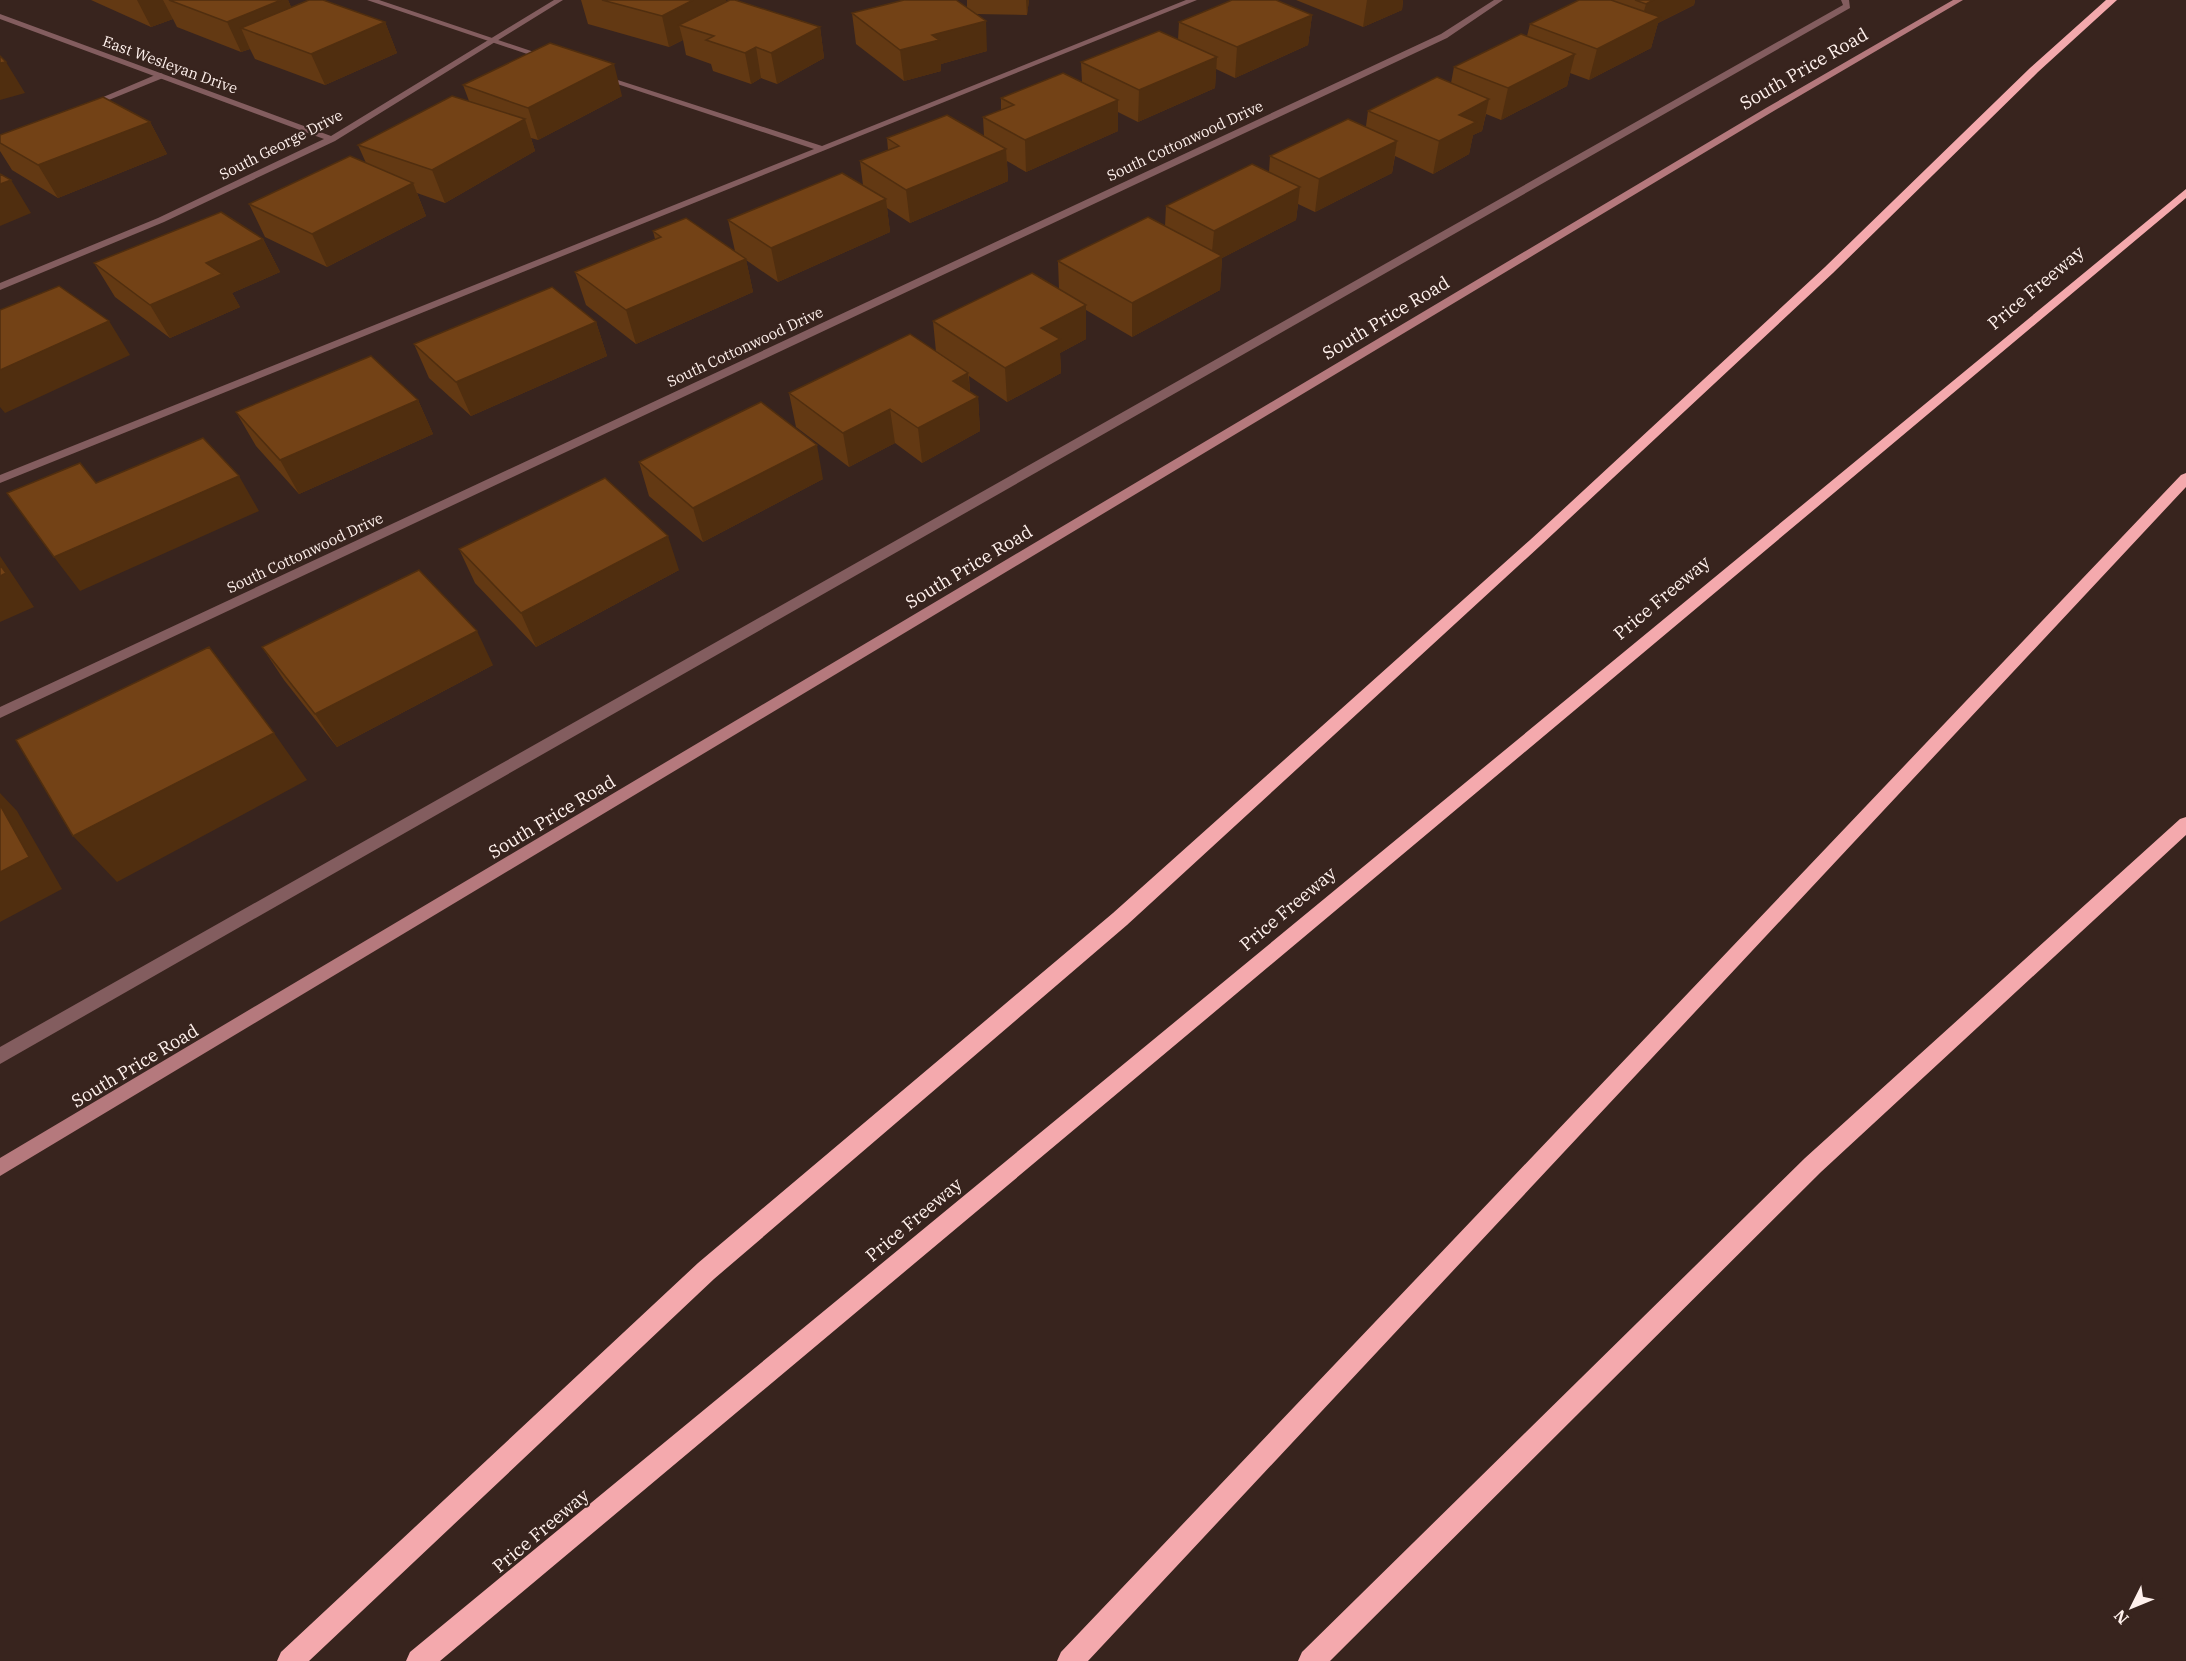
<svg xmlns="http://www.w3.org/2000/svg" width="2186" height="1661" viewBox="0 0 2186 1661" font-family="'IBM Plex Serif',serif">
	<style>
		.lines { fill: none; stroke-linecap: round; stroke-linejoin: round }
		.lane { fill: #835d5f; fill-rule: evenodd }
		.street { fill: #835d5f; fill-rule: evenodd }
		.secondary { fill: #b5797d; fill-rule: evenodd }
		.highway { fill: #f4a9ad; fill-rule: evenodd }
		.wall { fill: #633913 }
		.shaded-wall { fill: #502e0f }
		.building { fill: #734216; stroke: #502e0f; stroke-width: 1.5 }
		.labels { text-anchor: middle; stroke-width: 4.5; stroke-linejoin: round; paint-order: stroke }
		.far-street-label { font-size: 15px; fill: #fff1ed; stroke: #38241e }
		.street-label { font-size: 18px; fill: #fff1ed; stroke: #38241e }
	</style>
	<rect width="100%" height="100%" fill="#38241e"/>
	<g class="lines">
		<!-- lane -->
		<path class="lane" d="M367 0H379L555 59 548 61Z
			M1186 0H1197L0 483V475L814 149 596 77V73L822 146Z
			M1841 0H1849L1850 8 0 1064V1047L1843 5Z
			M160 73 163 74V78L89 108 82 106Z"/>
		<!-- street -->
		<path class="street" d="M554 0H563L335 141 164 222 0 290V283L158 218 324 139 0 19V14L331 136Z
			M1494 0H1503L1447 38 0 718V707L1441 34Z"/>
		<!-- secondary -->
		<path class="secondary" d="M1953 0H1963L1772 112 0 1176V1158L1766 108Z"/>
		<!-- highway -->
		<path class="highway" d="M2106 0H2117L2038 72 1833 273 1540 546 1127 925 714 1279 309 1661H277L281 1652 698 1263 1113 913 1530 540 1825 267 2030 68Z
			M2186 189V198L440 1661H406L410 1652Z
			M2186 473V487L1088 1661H1057L1061 1652 2181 475Z
			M2186 817V835L1821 1172 1330 1661H1298L1302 1652 1805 1158 2180 819Z"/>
	</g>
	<!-- wall -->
	<path class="wall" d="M91 0H288L291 7 385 22 397 53 325 85 255 59 250 49 241 52 177 27 173 19 151 27Z
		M581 0H726V2L820 27 824 58 777 84 761 78 751 84 713 71 711 64 686 55 683 40 669 47 588 24Z
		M967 0H1029L1027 15 976 14 987 51 941 64V71L904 81 856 44 852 13 967 8Z
		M1296 0H1403L1402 10 1363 27Z
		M1579 0H1695L1694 5 1658 23 1651 48 1589 80 1570 73 1567 86 1501 120 1486 114 1482 131 1473 135 1469 154 1433 174 1395 156 1392 173 1315 212 1298 204 1296 220 1222 258 1220 290 1132 337 1086 310V339L1060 353 1061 373 1007 402 969 376 970 392 978 397 980 431 922 463 895 443 849 467 796 427 789 393 936 352 933 321 1059 289 1058 261 1165 226 1166 206 1269 172 1270 156 1366 126 1368 111 1451 83 1454 67 1527 36 1530 24Z
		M1312 15 1308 45 1235 78 1216 69 1215 88 1138 122 1118 112V131L1026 172 1007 161 1008 181 910 223 887 208 890 232 778 282 746 260 753 292 636 344 586 305 575 272 655 239 653 231 735 251 728 220 863 185 860 161 888 150 887 138 984 136 983 117 1001 110V98L1082 82 1081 62 1178 40 1179 22Z
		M463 85 622 96 538 140 531 138 535 151 445 203 417 193 426 216 327 267 265 237 249 204 366 163 358 145 469 101Z
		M150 122 167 154 58 198 12 170 0 151V135Z
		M263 239 280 272 232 293 240 307 170 338 115 297 94 263Z
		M596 322 607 356 471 416 429 378 414 344Z
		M418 400 433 434 299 494 256 446 236 412Z
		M639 462 823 479 703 542 649 496Z
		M459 549 679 570 536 647 475 583Z
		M262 647 493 665 337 747 284 680Z"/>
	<!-- shaded-wall -->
	<path class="shaded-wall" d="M137 0H163L173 19 151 27Z
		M281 0H288L300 28H241L250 49 241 52 227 22Z
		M693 0H726L728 14 679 25 683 40 669 47 662 16Z
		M1026 0H1029L1027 15Z
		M1367 0H1403L1402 10 1363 27Z
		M1653 0H1695L1694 5 1658 23 1651 48 1589 80 1597 49 1639 28 1646 4Z
		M1312 15 1308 45 1235 78 1237 47Z
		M986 21 987 51 941 64V71L904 81 900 50 932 35Z
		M385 22 397 53 325 85 311 54Z
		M820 27 824 58 777 84 771 53Z
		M756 47 761 78 751 84 745 53Z
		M1575 54 1567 86 1501 120 1508 88Z
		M1217 57 1215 88 1138 122 1139 90Z
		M6 62 25 93 0 100V63Z
		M614 64 622 96 538 140 528 108Z
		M1489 99 1482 131 1473 135 1469 154 1433 174 1439 141 1459 115Z
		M1118 100V131L1026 172 1025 140Z
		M525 119 535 151 445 203 432 170Z
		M150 122 167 154 58 198 38 165Z
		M1397 141 1392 173 1315 212 1319 179Z
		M1006 149 1008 181 910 223 906 190Z
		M11 180 31 213 0 226V184Z
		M413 183 426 216 327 267 312 234Z
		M1300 187 1296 220 1222 258 1220 290 1132 337V303L1211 262 1214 231Z
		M886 199 890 232 778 282 771 248Z
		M263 239 280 272 232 293 240 307 170 338 150 305 206 263Z
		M746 259 753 292 636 344 626 310Z
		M1086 305V339L1060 353 1061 373 1007 402 1005 368 1041 328Z
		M109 321 130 355 5 413 0 407V370Z
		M596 322 607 356 471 416 456 382Z
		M968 373 971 401 978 397 980 431 922 463 918 428 953 381Z
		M418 400 433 434 299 494 280 460Z
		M890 409 895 443 849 467 843 433Z
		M817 445 823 479 703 542 693 508Z
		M239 476 259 511 80 591 54 557Z
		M668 536 679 570 536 647 521 613Z
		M0 556 34 607 0 622Z
		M477 631 493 665 337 747 315 714Z
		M274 733 307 780 117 882 73 836Z
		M0 793 17 811 62 889 0 922Z"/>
	<!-- building -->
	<path class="building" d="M169 0H281L227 22Z
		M309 0H323L385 22 311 54 241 28Z
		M602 0H693L662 16Z
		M730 0H735L820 27 771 53 756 47 745 53 706 40 714 36 679 25Z
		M904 0H956L986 21 932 35 939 40 900 50 852 13Z
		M1232 0H1276L1312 15 1237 47 1179 22Z
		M1579 0H1611L1660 17 1597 49 1530 24Z
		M1635 0H1653L1646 4Z
		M1159 31 1217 57 1139 90 1081 62Z
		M1521 34 1575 54 1508 88 1454 67Z
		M550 43 614 64 528 108 463 85Z
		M0 56 6 62 0 63Z
		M1063 73 1118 100 1025 140 983 117 1014 105 1001 98Z
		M1437 77 1489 99 1459 115 1476 122 1439 141 1368 111Z
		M452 96 525 119 432 170 358 145Z
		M103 97 150 122 38 165 0 143V135Z
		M947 115 1006 149 906 190 860 161 899 146 887 138Z
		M1348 119 1397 141 1319 179 1270 156Z
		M350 156 413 183 312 234 249 204Z
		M1252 164 1300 187 1214 231 1166 206Z
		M842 173 886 199 771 248 728 220Z
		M0 174 11 180 0 184Z
		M221 212 263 239 206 263 222 274 150 305 94 263Z
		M1148 217 1222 256 1132 303 1058 261Z
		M686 218 746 259 626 310 575 272 661 237 653 231Z
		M1032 273 1086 305 1041 328 1060 339 1005 368 933 321Z
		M59 286 109 321 0 370V310Z
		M552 287 596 322 456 382 414 344Z
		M910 334 968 373 953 381 978 397 918 428 890 409 843 433 789 393Z
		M371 356 418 400 280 460 236 412Z
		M761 402 817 445 693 508 639 462Z
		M203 438 239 476 54 557 7 493 80 463 96 483Z
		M605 478 668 536 521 613 459 549Z
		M0 565 6 573 0 576Z
		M419 570 477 631 315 714 262 647Z
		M209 647 274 733 73 836 16 740Z
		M0 805 29 857 0 872Z"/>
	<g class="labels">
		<!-- far-street labels -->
		<g class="far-street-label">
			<text transform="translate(170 65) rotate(20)" y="5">East Wesleyan Drive</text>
			<text transform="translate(1185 141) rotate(-25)" y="5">South Cottonwood Drive</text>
			<text transform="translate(281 145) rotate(-27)" y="5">South George Drive</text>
			<text transform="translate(745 347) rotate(-25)" y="5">South Cottonwood Drive</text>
			<text transform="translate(305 553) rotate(-25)" y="5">South Cottonwood Drive</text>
		</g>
		<!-- street labels -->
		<g class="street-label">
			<text transform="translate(1804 69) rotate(-30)" y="6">South Price Road</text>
			<text transform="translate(2036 288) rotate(-40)" y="6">Price Freeway</text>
			<text transform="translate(1386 318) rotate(-31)" y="6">South Price Road</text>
			<text transform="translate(969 567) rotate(-31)" y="6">South Price Road</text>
			<text transform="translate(1662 598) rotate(-40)" y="6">Price Freeway</text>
			<text transform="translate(552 817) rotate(-31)" y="6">South Price Road</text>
			<text transform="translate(1288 909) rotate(-40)" y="6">Price Freeway</text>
			<text transform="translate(135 1066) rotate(-31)" y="6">South Price Road</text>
			<text transform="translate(914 1220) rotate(-40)" y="6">Price Freeway</text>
			<text transform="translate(541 1531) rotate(-40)" y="6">Price Freeway</text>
		</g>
	</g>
	<!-- north arrow -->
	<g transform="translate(2132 1607) rotate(227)" stroke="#38241e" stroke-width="4.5" paint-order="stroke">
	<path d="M0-4.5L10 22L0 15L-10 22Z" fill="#fff1ed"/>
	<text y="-9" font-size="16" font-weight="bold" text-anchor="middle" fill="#fff1ed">N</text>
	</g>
</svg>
